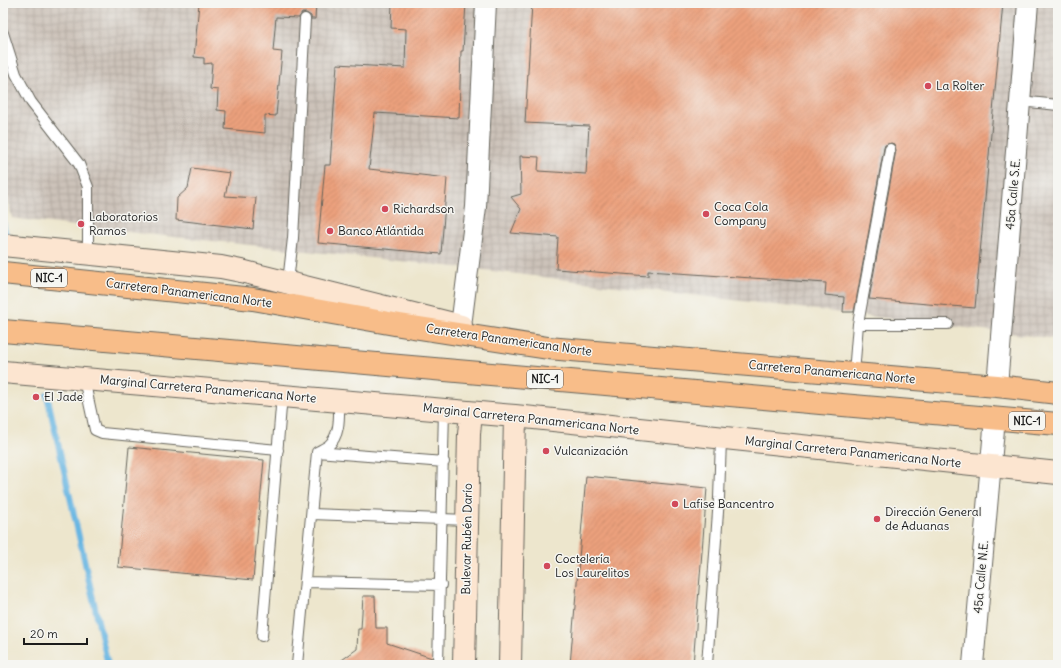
<svg xmlns="http://www.w3.org/2000/svg" width="1061" height="668" viewBox="0 0 1061 668" font-family="Delius,sans-serif">
	<style>
		.industrial { fill: url(#industrial-grid) }
		.lines { fill: none; stroke-linecap: round; stroke-linejoin: round }
		.stream { stroke: #68b6e2; stroke-width: 6 }
		.building { fill: url(#building-hatch) }
		.lane-casing { stroke: #65635a; stroke-width: 12 }
		.street-casing { stroke: #65635a; stroke-width: 22 }
		.secondary-casing { stroke: #65635a; stroke-width: 24 }
		.highway-casing { stroke: #65635a; stroke-width: 24 }
		.lane { stroke: #fff; stroke-width: 10 }
		.street { stroke: #fff; stroke-width: 20 }
		.secondary { stroke: #fce5d0; stroke-width: 22 }
		.highway { stroke: #f8bd89; stroke-width: 22 }
		.poi-dot { fill: #d1495b; stroke: #f6f6f2; stroke-width: 1.5 }
		.labels { text-anchor: middle; stroke-width: 3; stroke-linejoin: round; paint-order: stroke }
		.shield { fill: #f6f6f2; stroke: #5d5d5c; stroke-width: 1 }
		.shield-label { font-size: 11px; font-weight: bold; fill: #1c1c1c }
		.poi-label { font-size: 12px; fill: #1c1c1c; stroke: #f6f6f2; text-anchor: start }
		.street-label { font-size: 12px; fill: #1c1c1c; stroke: #f6f6f2 }
	</style>
	<defs>
		<pattern id="industrial-grid" width="8" height="8" patternUnits="userSpaceOnUse"><rect width="8" height="8" fill="#ccc2b9"/><path d="M0 4h8M4 0v8" fill="none" stroke="#afa69e"/></pattern>
		<pattern id="building-hatch" width="6" height="6" patternUnits="userSpaceOnUse"><rect width="6" height="6" fill="#eba07d"/><path d="M-1 1l2-2M0 6l6-6M5 7l2-2" fill="none" stroke="#c9896b"/></pattern>
	</defs>
	<rect width="100%" height="100%" fill="#f6f6f2"/>
	<filter id="ink" filterUnits="userSpaceOnUse"><feTurbulence type="fractalNoise" baseFrequency=".025" numOctaves="2"/><feDisplacementMap in="SourceGraphic" scale="8" xChannelSelector="R" yChannelSelector="G"/><feConvolveMatrix kernelMatrix="1 2 1 2 8 2 1 2 1" color-interpolation-filters="sRGB"/></filter>
	<filter id="wash" filterUnits="userSpaceOnUse"><feTurbulence type="fractalNoise" baseFrequency=".012" numOctaves="4" result="noise"/><feDisplacementMap in="SourceGraphic" scale="16" xChannelSelector="R" yChannelSelector="G"/><feGaussianBlur stdDeviation="0.9" result="paint"/><feColorMatrix in="noise" values="0 0 0 0 0 0 0 0 0 0 0 0 0 0 0 0 0 1.4 0 .05"/><feComposite in="paint" operator="in"/></filter>
	<g filter="url(#wash)">
		<rect width="100%" height="100%" fill="#ede6cd"/>
		<!-- industrial -->
		<path class="industrial" d="M3 3H1058V339L484 270 90 228 12 218 3 177Z"/>
		<g class="lines">
			<!-- stream -->
			<path class="stream" d="M3 223 7 241
				M47 395 108 665"/>
		</g>
		<g id="blocks">
			<!-- building -->
			<path class="building" d="M199 3H316L315 19H311V16L306 13H302L299 18 276 17 273 51 282 52 276 116 265 115V133L225 129 226 111 217 110 218 90 210 89 212 63 204 64V58L194 57Z
				M392 3H466L463 51H461L459 118 375 113 369 169 447 178 441 254 318 243 325 165H330L337 64 405 68 406 29 391 28Z
				M532 3H1003L975 308 869 299 896 150 894 144 891 143 885 145 884 148 854 312H843L844 297 825 295 826 283 648 271V276L556 269 558 237 511 233 521 209 511 197 521 194 520 156 539 157 538 171 586 174 589 126 525 123Z
				M192 168 230 173 225 196 256 198 253 229 176 220 177 198 188 188Z
				M129 447 264 460 253 580 118 567Z
				M586 476 707 488 693 665H570Z
				M363 596H375L376 628H387V643L432 658V665H335L357 649 358 629H361Z"/>
		</g>
	</g>
	<g filter="url(#ink)">
		<use href="#blocks" fill-opacity="0" stroke="#65635a" stroke-width="1"/>
		<g class="lines">
			<defs>
				<path id="lane" d="M3 33 16 74 31 102 79 164 88 187V254
					M1020 101 1058 105
					M288 282 293 238 305 19
					M858 324H948
					M854 373 858 324 890 149
					M84 379 95 430 102 433 278 450
					M317 452 444 462
					M312 514 467 520
					M305 582 441 585
					M262 636 282 395
					M297 665 317 452C321 450 325 448 328 446 341 435 339 415 339 400
					M438 665 444 410
					M707 665 719 498 721 439"/>
				<path id="street" d="M461 326 476 207 486 3
					M997 386 1028 3
					M973 665 995 418"/>
				<path id="secondary" d="M3 245 221 267 241 271 461 326
					M3 372 515 416 1058 473
					M464 665 469 434 471 413
					M510 665 515 416"/>
				<path id="highway" d="M3 273 253 299 400 325 548 348 997 386 1058 393
					M3 331 1058 424"/>
			</defs>
			<!-- lane casing -->
			<use href="#lane" class="lane-casing"/>
			<!-- street casing -->
			<use href="#street" class="street-casing"/>
			<!-- secondary casing -->
			<use href="#secondary" class="secondary-casing"/>
			<!-- highway casing -->
			<use href="#highway" class="highway-casing"/>
			<!-- lane -->
			<use href="#lane" class="lane"/>
			<!-- street -->
			<use href="#street" class="street"/>
			<!-- secondary -->
			<use href="#secondary" class="secondary"/>
			<!-- highway -->
			<use href="#highway" class="highway"/>
		</g>
	</g>
	<!-- markers -->
	<g class="poi-dot">
		<circle cx="928" cy="86" r="4"/>
		<circle cx="385" cy="209" r="4"/>
		<circle cx="706" cy="214" r="4"/>
		<circle cx="81" cy="224" r="4"/>
		<circle cx="330" cy="231" r="4"/>
		<circle cx="36" cy="397" r="4"/>
		<circle cx="546" cy="451" r="4"/>
		<circle cx="675" cy="504" r="4"/>
		<circle cx="877" cy="519" r="4"/>
		<circle cx="547" cy="566" r="4"/>
	</g>
	<g class="labels">
		<!-- shield labels -->
		<g class="shield">
			<rect x="31" y="269" width="36" height="18" rx="3"/>
			<rect x="527" y="370" width="36" height="18" rx="3"/>
			<rect x="1009" y="412" width="36" height="18" rx="3"/>
		</g>
		<g class="shield-label">
			<text x="49" y="282">NIC-1</text>
			<text x="545" y="383">NIC-1</text>
			<text x="1027" y="425">NIC-1</text>
		</g>
		<!-- poi labels -->
		<g class="poi-label">
			<text x="936" y="90">La Rolter</text>
			<text x="714" y="211">Coca Cola<tspan x="714" dy="14">Company</tspan></text>
			<text x="393" y="213">Richardson</text>
			<text x="89" y="221">Laboratorios<tspan x="89" dy="14">Ramos</tspan></text>
			<text x="338" y="235">Banco Atlántida</text>
			<text x="44" y="401">El Jade</text>
			<text x="554" y="455">Vulcanización</text>
			<text x="683" y="508">Lafise Bancentro</text>
			<text x="885" y="516">Dirección General<tspan x="885" dy="14">de Aduanas</tspan></text>
			<text x="555" y="563">Coctelería<tspan x="555" dy="14">Los Laurelitos</tspan></text>
		</g>
		<!-- street labels -->
		<g class="street-label">
			<text transform="translate(1013 194) rotate(-85)" y="4">45a Calle S.E.</text>
			<text transform="translate(189 293) rotate(7)" y="4">Carretera Panamericana Norte</text>
			<text transform="translate(509 340) rotate(8)" y="4">Carretera Panamericana Norte</text>
			<text transform="translate(832 372) rotate(5)" y="4">Carretera Panamericana Norte</text>
			<text transform="translate(208 389) rotate(5)" y="4">Marginal Carretera Panamericana Norte</text>
			<text transform="translate(531 419) rotate(6)" y="4">Marginal Carretera Panamericana Norte</text>
			<text transform="translate(853 452) rotate(6)" y="4">Marginal Carretera Panamericana Norte</text>
			<text transform="translate(467 539) rotate(-89)" y="4">Bulevar Rubén Darío</text>
			<text transform="translate(981 577) rotate(-85)" y="4">45a Calle N.E.</text>
		</g>
	</g>
	<!-- margin -->
	<rect width="1061" height="668" fill="none" stroke="#f6f6f2" stroke-width="16"/>
	<!-- scale -->
	<path d="M24 638v6h63v-6" fill="none" stroke="#1c1c1c" stroke-width="2"/>
	<text x="30" y="638" font-size="12" fill="#1c1c1c" stroke="#f6f6f2" stroke-width="3" paint-order="stroke">20 m</text>
</svg>
